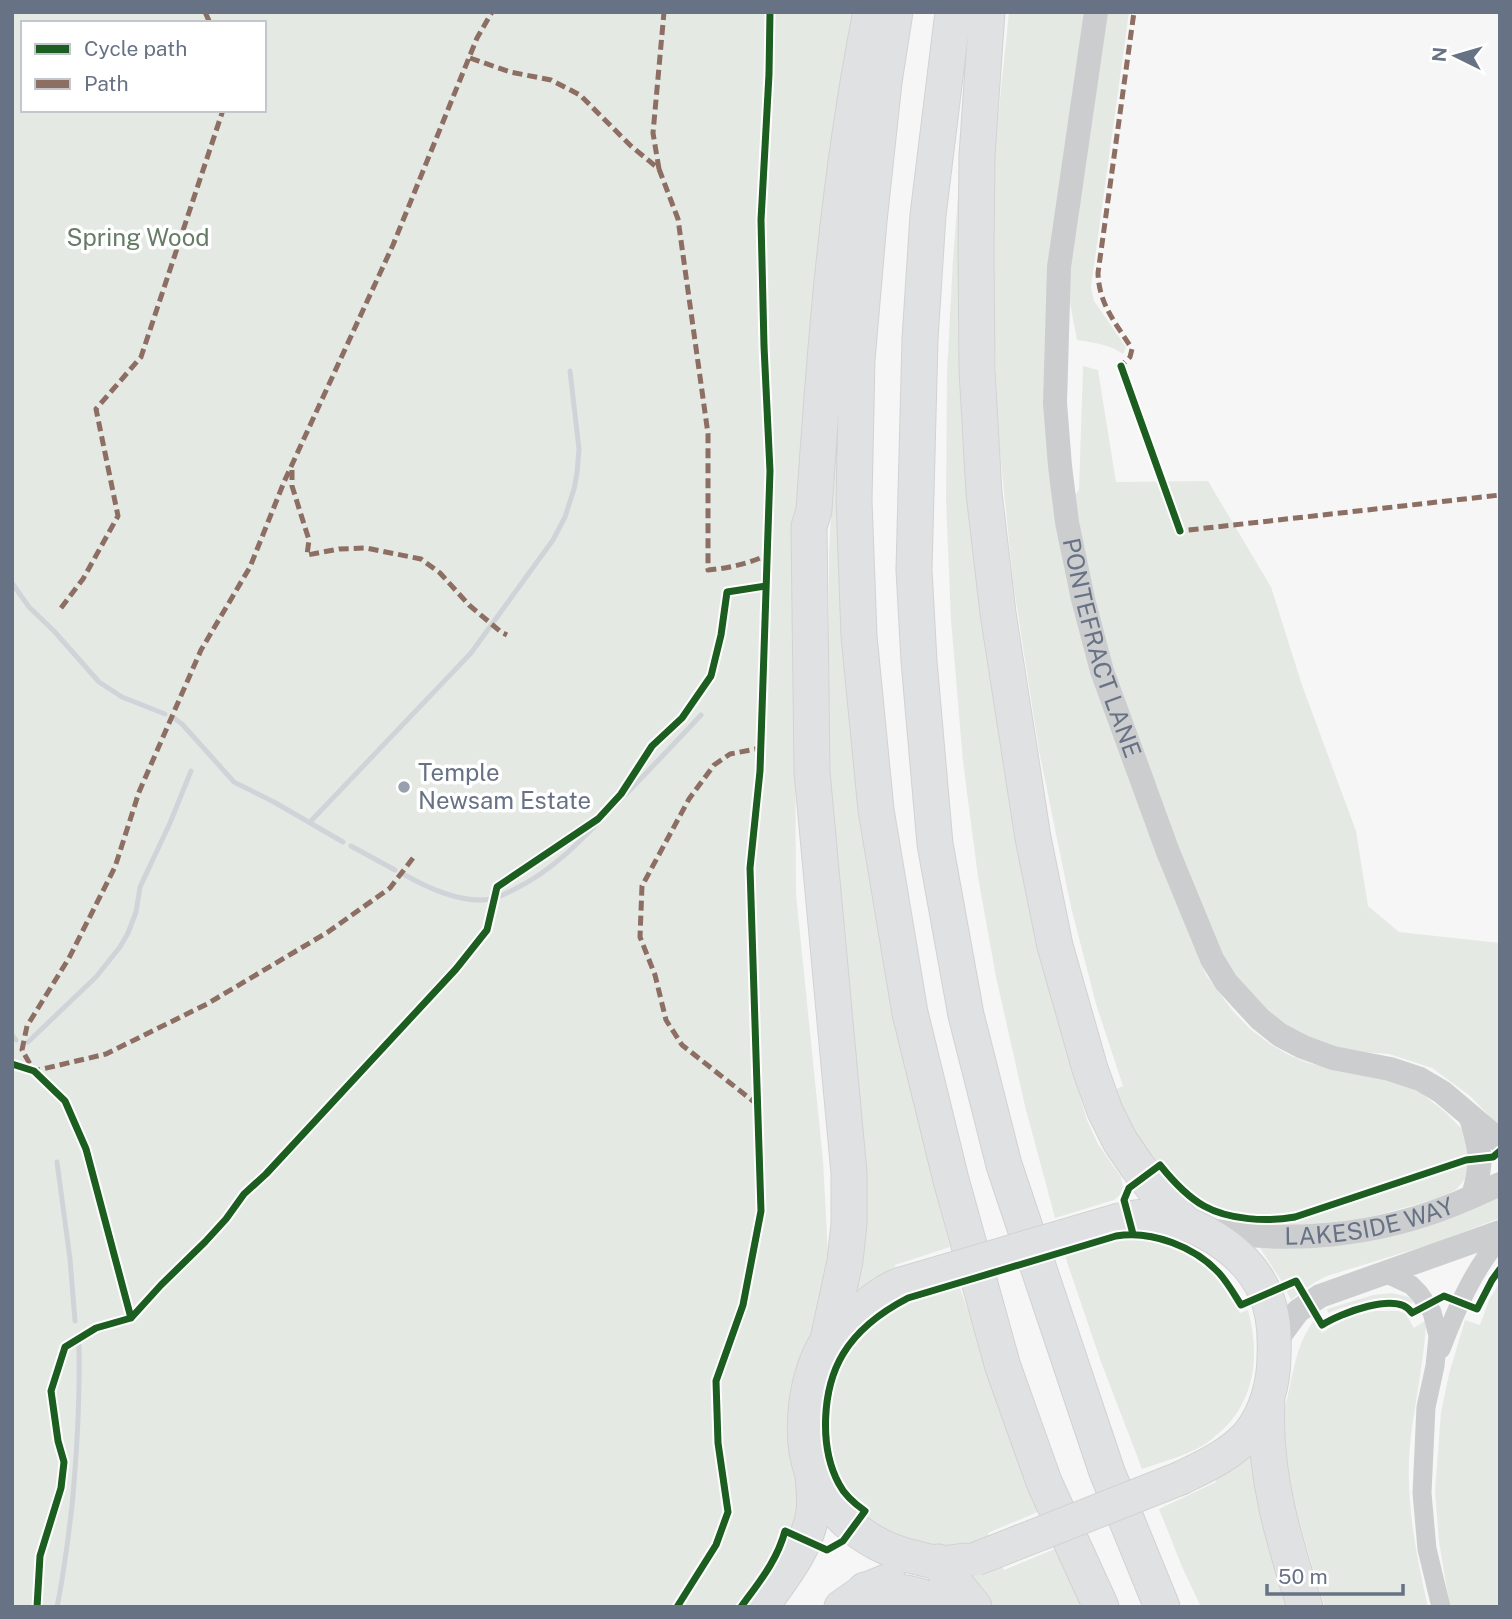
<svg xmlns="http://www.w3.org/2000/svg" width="1512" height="1619" viewBox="0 0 1512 1619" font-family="'Public Sans',sans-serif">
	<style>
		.green { fill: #e5e9e4; fill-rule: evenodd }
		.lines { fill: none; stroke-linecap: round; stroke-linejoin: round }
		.stream { stroke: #d0d4d9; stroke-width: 5 }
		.trunk-casing { stroke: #d2d2d3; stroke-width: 35 }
		.motorway-casing { stroke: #d2d2d3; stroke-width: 37 }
		.service { stroke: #cccdcf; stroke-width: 10 }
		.minor { stroke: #cccdcf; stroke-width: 19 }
		.tertiary { stroke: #cccdcf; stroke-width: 24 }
		.trunk { stroke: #e0e1e2; stroke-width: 33 }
		.motorway { stroke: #e0e1e2; stroke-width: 35 }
		.trunk-bridge-casing { stroke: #d2d2d3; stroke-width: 35; stroke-linecap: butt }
		.trunk-bridge { stroke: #e0e1e2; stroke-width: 33 }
		.quiet { stroke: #8d6e63; stroke-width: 5; stroke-dasharray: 10 5; stroke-linecap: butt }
		.cycleway-casing { stroke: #fff; stroke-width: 11 }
		.cycleway { stroke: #1b5e20; stroke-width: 7 }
		.poi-dot { fill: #99a0ad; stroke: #fff; stroke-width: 2.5 }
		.labels { text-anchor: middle; stroke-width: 7; stroke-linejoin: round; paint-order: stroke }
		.park-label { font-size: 24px; fill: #667c66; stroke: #fff }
		.street-label { font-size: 24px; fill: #677285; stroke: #fff }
		.poi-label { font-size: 24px; fill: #677285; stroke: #fff; text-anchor: start }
	</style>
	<rect width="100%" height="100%" fill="#f6f6f6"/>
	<!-- green -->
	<path class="green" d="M12 12H856L795 681 796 894 823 1160 828 1254 836 1255 814 1328 807 1342 801 1511 754 1607H12ZM23 23H264V110H23Z
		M1009 12H1085L1046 428 1156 853 1206 975 1233 1011 1249 1028 1270 1044 1287 1054 1308 1063 1396 1082 1421 1093 1445 1112 1461 1128 1472 1152 1465 1179 1456 1190 1436 1199 1374 1216 1323 1226 1268 1225 1235 1221 1205 1214 1178 1192 1144 1153 1121 1106 1117 1089 1123 1086 1096 1004 1071 907 1039 751 1013 582 998 431 993 292V167Z
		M1104 12H1129L1091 287 1094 301 1126 347 1123 354C1110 344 1093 343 1077 340L1070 303 1069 279Z
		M960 170 1042 957 1053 1006 1087 1120 1098 1144 1121 1177 1123 1187 1120 1195 1114 1200 1055 1218 1025 1106 996 977 978 877 963 762 951 620 946 501 947 373 953 259Z
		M1083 366 1098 370 1116 482 1208 481 1271 587 1302 685 1356 831 1368 906 1399 932 1500 943V1127L1470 1096 1432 1068 1389 1054 1347 1051 1282 1028 1220 961 1109 669 1074 497 1079 490Z
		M840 388 887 979 906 1072 950 1247 895 1265 896 1271 872 1281 855 1293 837 872 829 760V553L834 451Z
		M1500 1195V1218L1435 1243 1327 1276C1312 1283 1303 1290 1291 1300L1282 1282 1260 1248Z
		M1129 1238C1185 1242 1216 1262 1240 1313L1248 1310C1260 1354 1256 1401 1219 1433 1214 1437 1208 1443 1202 1446 1187 1455 1159 1463 1142 1469L1101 1362 1065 1256 1120 1239Z
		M1500 1282V1607H1450L1439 1542 1435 1491 1441 1412 1449 1374 1465 1320 1480 1325 1489 1300Z
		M960 1288 1009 1428 1040 1511 988 1533 990 1540C957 1550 928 1548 896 1536 886 1532 876 1524 866 1518L870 1513C863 1507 856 1501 851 1494 827 1461 823 1412 838 1375 848 1351 865 1331 885 1316 907 1300 934 1295 960 1288Z
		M1392 1293 1409 1297 1414 1301 1411 1304C1389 1290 1350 1305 1328 1313L1327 1309 1373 1295Z
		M1376 1311H1398L1405 1313 1414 1328 1425 1321 1426 1327C1423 1363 1416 1399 1411 1435 1404 1493 1415 1550 1428 1607H1325C1313 1569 1301 1531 1291 1492 1286 1473 1280 1454 1281 1433 1282 1416 1288 1397 1291 1380 1296 1358 1300 1339 1314 1320L1322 1333C1339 1321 1355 1315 1376 1311Z
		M1254 1450 1297 1607H1201L1183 1569 1159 1509 1216 1482 1215 1478 1238 1466Z
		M1057 1548 1084 1607H991L967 1575 980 1574 1002 1566 1004 1570Z"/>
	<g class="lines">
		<!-- stream -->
		<path class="stream" d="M12 583 29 607 54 631 99 682 122 697 165 714
			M174 718 182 724 234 782 274 802 343 842
			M310 822 471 653 553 540 565 517 574 489 577 473 579 449 570 371
			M351 846 395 870
			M405 875C428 888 463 904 491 899 499 897 507 893 515 889 556 869 585 836 616 804 645 775 673 745 701 715
			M12 1035 16 1040
			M28 1042 96 977 120 947 128 933 136 912 140 887 170 823 191 771
			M57 1162 70 1259 75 1321
			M57 1607C64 1573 68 1540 72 1506 77 1452 80 1400 79 1346"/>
		<defs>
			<path id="trunk" d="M1119 1220C1127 1219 1136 1216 1145 1216 1192 1217 1246 1249 1265 1293 1274 1313 1275 1334 1274 1356 1274 1383 1266 1413 1248 1435 1230 1455 1205 1466 1181 1478
				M901 1284C883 1290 868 1304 853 1317 844 1325 833 1333 826 1342 814 1361 809 1381 806 1402 803 1425 803 1449 811 1471 828 1516 872 1549 918 1558 925 1560 932 1562 939 1562 948 1563 957 1561 965 1560
				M762 1607C783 1577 808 1548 813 1511 815 1498 812 1485 812 1472
				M841 1607 865 1590 889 1580"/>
			<path id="motorway" d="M895 12 884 82 869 221 857 360 854 500 859 636 876 810 910 1013 951 1180 1003 1367 1044 1482 1101 1607
				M953 12 928 215 920 339 914 570 919 661 935 844 966 1015 1004 1165 1107 1472 1162 1607
				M987 12 977 155 976 253 977 370 984 493 998 613 1033 838 1055 946 1090 1069 1105 1111 1120 1141 1137 1166 1163 1200 1184 1223
				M828 1340 845 1261 849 1224V1173L812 772 809 527 814 510C825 343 838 177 871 12
				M1267 1403C1263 1473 1284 1541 1305 1607
				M938 1562 974 1607
				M865 1590C898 1591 917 1592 948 1607"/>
		</defs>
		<!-- trunk casing -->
		<use href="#trunk" class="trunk-casing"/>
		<!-- motorway casing -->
		<use href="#motorway" class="motorway-casing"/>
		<!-- service -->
		<path class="service" d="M677 1607 716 1545 728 1512 718 1443 716 1381 743 1305 761 1211 750 868 760 771 766 586 744 590"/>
		<!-- minor -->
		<path class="minor" d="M1385 1273 1411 1285 1419 1293 1432 1312 1438 1336 1435 1366 1426 1407 1422 1493 1427 1549 1441 1607
			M1441 1349C1456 1310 1473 1270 1500 1239"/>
		<!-- tertiary -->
		<g class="tertiary">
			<path id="s1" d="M1096 12 1059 267 1055 403 1060 466 1067 522 1083 599 1102 671 1168 852 1212 959 1226 982 1260 1019 1280 1035 1303 1047 1333 1058 1390 1069 1420 1079 1442 1092 1500 1141"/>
			<path d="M1471 1118C1481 1151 1483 1162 1473 1196"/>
			<path id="s2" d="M1205 1229C1288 1245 1376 1236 1455 1204 1470 1198 1485 1191 1500 1184"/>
			<path d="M1275 1342 1298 1311 1320 1296 1500 1232"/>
		</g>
		<!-- trunk -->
		<use href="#trunk" class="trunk"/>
		<!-- motorway -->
		<use href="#motorway" class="motorway"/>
		<defs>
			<path id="trunk-bridge" d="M901 1284 1119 1220
				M976 1559 1181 1478"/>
		</defs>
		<!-- trunk-bridge casing -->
		<use href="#trunk-bridge" class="trunk-bridge-casing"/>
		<!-- trunk-bridge -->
		<use href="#trunk-bridge" class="trunk-bridge"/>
		<!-- quiet -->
		<path class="quiet" d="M205 12 210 23
			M470 58 510 72 551 80 580 95 631 146 659 169 678 219 708 434V570C729 568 748 564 767 555
			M659 169 653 133 664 12
			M1122 370 1121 366 1130 357 1132 349C1116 323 1099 305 1098 273L1134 12
			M292 470V486L309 540 307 555 339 549 366 548 421 559 440 573 469 605 501 632 507 635
			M1178 525 1180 531 1500 495
			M61 608 83 579 118 516 96 409 141 357 223 110
			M413 858 390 888 328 932 207 1004 106 1054 34 1071 22 1050 27 1026 69 958 115 867 139 792 187 682 201 650 250 567 284 482 393 245 477 38 492 12
			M758 1105 682 1045 666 1020 655 975 640 937 642 886 689 799 714 765 730 754 761 748"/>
		<defs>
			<path id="cycleway" d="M1121 366 1180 531
				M12 1064 34 1071 65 1101 86 1149 131 1318
				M1133 1234 1124 1200 1129 1188 1160 1165C1172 1180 1186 1196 1204 1206 1229 1220 1267 1222 1295 1217L1466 1160 1493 1157 1500 1151
				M37 1607 40 1556 61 1488 64 1462 58 1441 51 1391 65 1347 96 1328 131 1318 161 1285 205 1242 226 1219 244 1194 266 1174 456 969 487 930 497 887 598 819 621 794 652 746 682 718 711 676 721 635 727 592 766 586
				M677 1607 716 1545 728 1512 718 1443 716 1381 743 1305 761 1211 750 868 760 771 770 471 764 346 761 220 769 74 770 12
				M741 1607C759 1582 777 1561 785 1531L827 1550 843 1541 865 1511C855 1504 845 1496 839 1484 819 1447 822 1389 843 1354 858 1329 883 1311 908 1298L1116 1236C1152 1230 1195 1247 1219 1273 1228 1283 1234 1294 1241 1305L1296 1281 1322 1325C1339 1314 1398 1290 1412 1313L1444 1296 1477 1309 1492 1280 1500 1269"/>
		</defs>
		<!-- cycleway casing -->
		<use href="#cycleway" class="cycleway-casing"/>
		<!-- cycleway -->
		<use href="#cycleway" class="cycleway"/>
	</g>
	<!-- markers -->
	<circle class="poi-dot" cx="404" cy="787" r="7"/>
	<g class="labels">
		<!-- park labels -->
		<g class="park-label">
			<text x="138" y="246">Spring Wood</text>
		</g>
		<!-- street labels -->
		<g class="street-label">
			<text dy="8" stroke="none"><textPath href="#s1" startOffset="644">PONTEFRACT LANE</textPath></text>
			<text dy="8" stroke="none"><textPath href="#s2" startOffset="166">LAKESIDE WAY</textPath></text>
		</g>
		<!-- poi labels -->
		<g class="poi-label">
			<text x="418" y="781">Temple<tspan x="418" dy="28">Newsam Estate</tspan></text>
		</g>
	</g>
	<!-- border -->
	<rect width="1512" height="1619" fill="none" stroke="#677285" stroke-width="28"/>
	<!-- legend -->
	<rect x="21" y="21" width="245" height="91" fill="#ffffff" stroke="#c2c7ce" stroke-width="2"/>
	<rect x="35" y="44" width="35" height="10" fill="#1b5e20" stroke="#c2c7ce" stroke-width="2"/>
	<text x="84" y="56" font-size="21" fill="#677285">Cycle path</text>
	<rect x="35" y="79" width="35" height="10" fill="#8d6e63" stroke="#c2c7ce" stroke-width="2"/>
	<text x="84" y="91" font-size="21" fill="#677285">Path</text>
	<!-- north arrow -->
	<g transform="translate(1456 56) rotate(275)" stroke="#ffffff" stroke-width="5" paint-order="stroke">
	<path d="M0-5L12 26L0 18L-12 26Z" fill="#677285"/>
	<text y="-10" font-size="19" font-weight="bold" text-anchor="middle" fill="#677285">N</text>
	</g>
	<!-- scale -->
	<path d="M1267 1584v10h136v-10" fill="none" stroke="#677285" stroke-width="3.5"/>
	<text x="1278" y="1584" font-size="21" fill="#677285" stroke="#ffffff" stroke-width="5" paint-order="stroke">50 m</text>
</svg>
